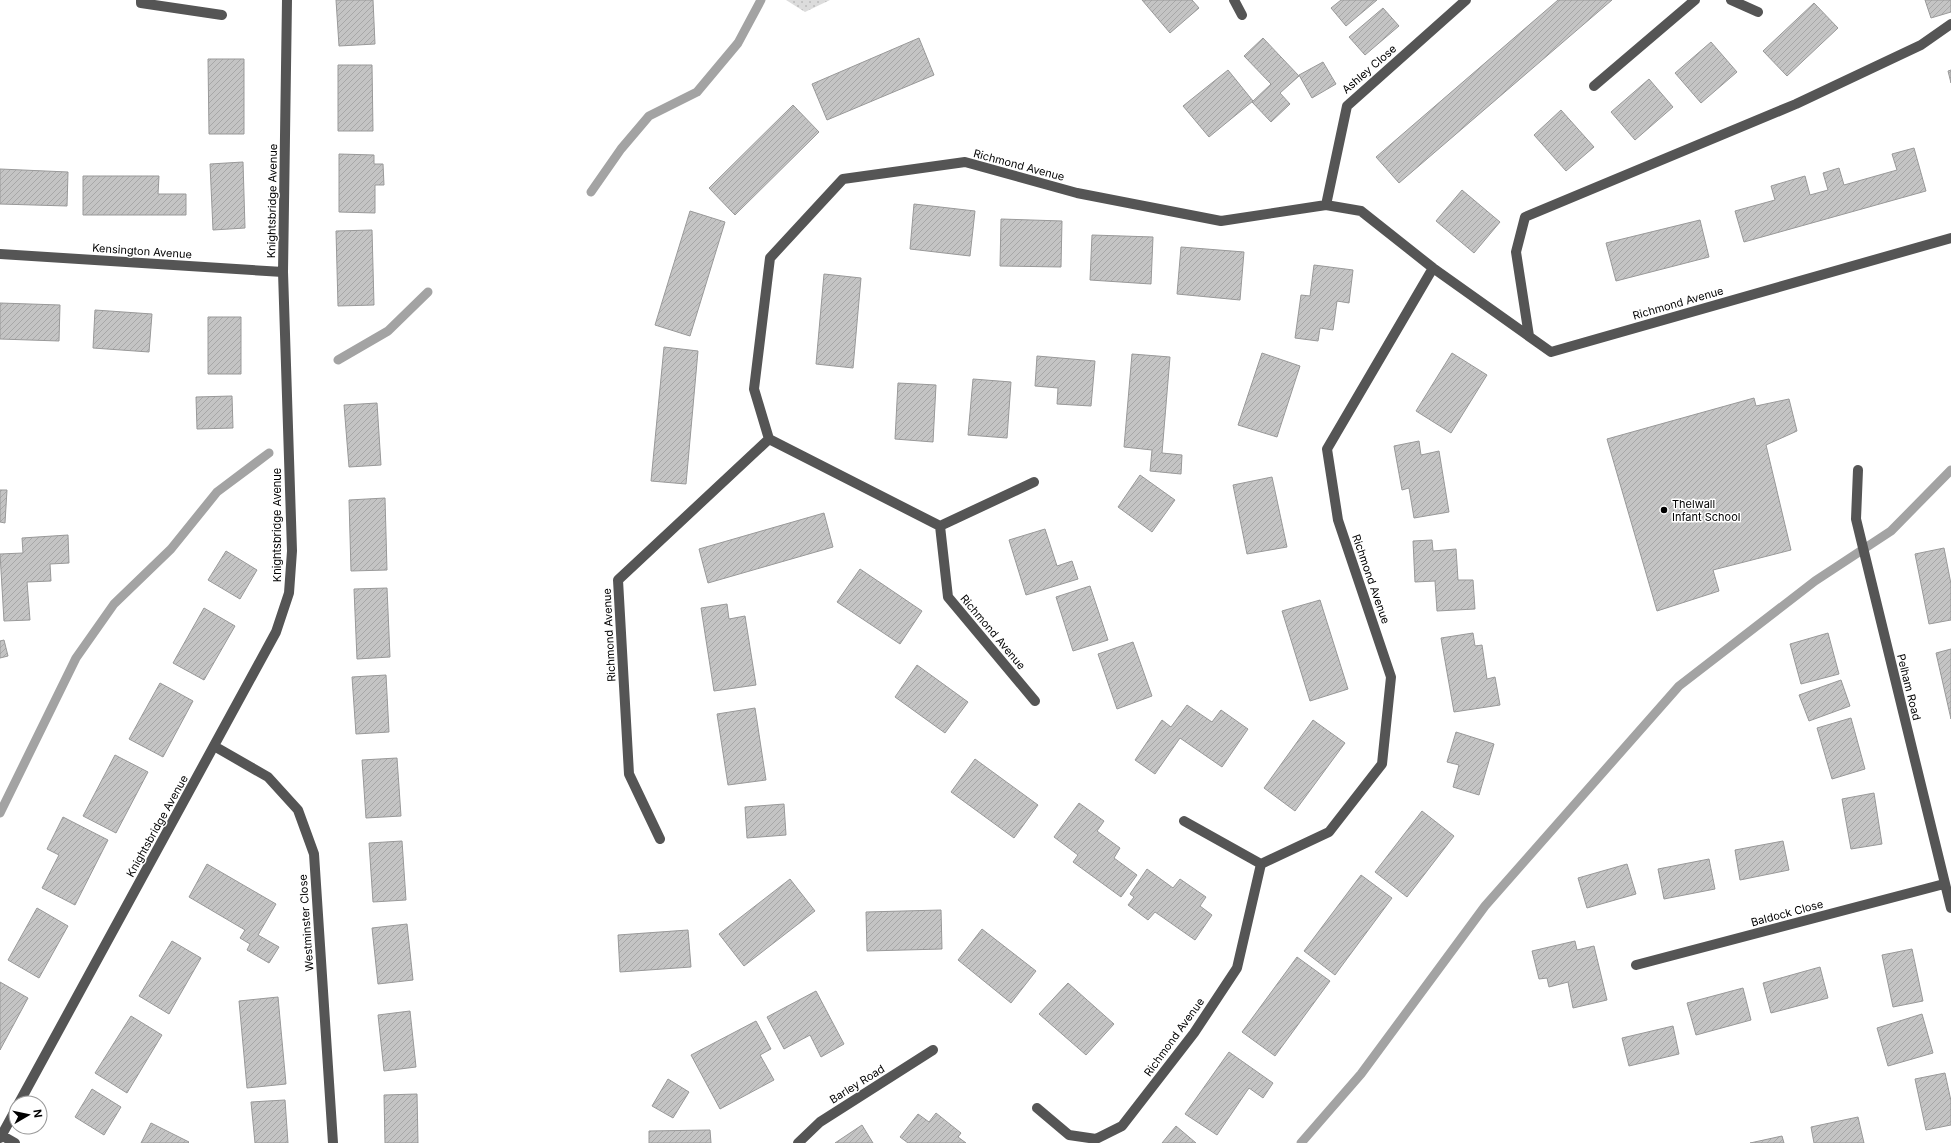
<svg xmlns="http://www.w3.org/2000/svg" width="1951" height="1143" viewBox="0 0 1951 1143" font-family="Inter,sans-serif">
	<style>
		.grass { fill: url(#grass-dots) }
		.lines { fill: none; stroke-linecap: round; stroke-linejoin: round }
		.stream { stroke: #a3a3a3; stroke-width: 9 }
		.building { fill: url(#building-hatch); stroke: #999 }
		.minor { stroke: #555; stroke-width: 10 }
		.poi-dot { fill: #000; stroke: #fff; stroke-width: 1.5 }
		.labels { text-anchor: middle; stroke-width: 3; stroke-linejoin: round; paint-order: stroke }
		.street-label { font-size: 11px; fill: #000; stroke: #fff }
		.poi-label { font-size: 11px; fill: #000; stroke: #fff; text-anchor: start }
	</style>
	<defs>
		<pattern id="grass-dots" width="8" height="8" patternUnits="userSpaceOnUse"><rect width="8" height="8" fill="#dcdcdc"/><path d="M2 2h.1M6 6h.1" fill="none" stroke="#bbb" stroke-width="1.8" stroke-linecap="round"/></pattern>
		<pattern id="building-hatch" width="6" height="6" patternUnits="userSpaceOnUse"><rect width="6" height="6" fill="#c4c4c4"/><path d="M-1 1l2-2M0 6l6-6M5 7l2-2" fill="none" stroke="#a7a7a7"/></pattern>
	</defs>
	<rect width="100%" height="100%" fill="#fff"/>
	<!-- grass -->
	<path class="grass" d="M786 0H830L805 12Z"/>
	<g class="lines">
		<!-- stream -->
		<path class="stream" d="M591 192 621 149 649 116 697 92 738 43 761 0
			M338 360 388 331 428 292
			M0 813 76 658 114 604 171 549 217 492 269 453
			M1301 1143 1361 1074 1485 906 1679 686 1815 581 1891 531 1951 470"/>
	</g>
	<!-- building -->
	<path class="building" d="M336 0H373L375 44 339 46Z
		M1142 0H1192L1199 8 1170 33Z
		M1341 0H1377L1346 26 1331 8Z
		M1558 0H1612L1399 183 1376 157Z
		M1925 0H1951V12L1931 18Z
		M1814 3 1838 28 1787 76 1763 51Z
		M1383 8 1399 26 1365 55 1349 37Z
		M919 38 934 75 827 120 812 84Z
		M1263 38 1299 76 1280 93 1290 104 1271 122 1252 102 1271 84 1244 56Z
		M1711 42 1737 72 1701 103 1675 73Z
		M208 59H244V134H209Z
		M1323 62 1336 84 1312 98 1299 75Z
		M338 65H372L373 131H338Z
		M1228 70 1253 101 1209 137 1183 106Z
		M1951 70V83L1948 71Z
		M1649 79 1673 107 1635 140 1611 112Z
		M793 105 819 132 735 215 709 188Z
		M1561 110 1594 147 1566 171 1534 135Z
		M1914 148 1926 191 1744 242 1735 211 1775 200 1771 186 1805 176 1810 195 1828 190 1823 173 1839 168 1844 185 1897 170 1892 154Z
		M339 154 374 155V164H383L384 185H375V213L339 212Z
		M243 162 245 228 213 230 210 164Z
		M0 169 68 172 67 206 0 204Z
		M83 176H159L158 194H186V215H83Z
		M1462 190 1500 222 1474 253 1436 221Z
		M914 204 975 211 970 256 910 249Z
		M690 211 725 222 690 336 655 325Z
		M1001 219 1062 221 1061 267 1000 266Z
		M1700 220 1709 257 1616 281 1606 243Z
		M372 230 374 305 338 306 336 231Z
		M1092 235 1153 237 1151 284 1090 280Z
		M1181 247 1244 252 1240 300 1177 294Z
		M1314 265 1353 270 1349 303 1337 301 1333 330 1320 328 1318 341 1295 338 1301 295 1310 296Z
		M824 274 861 278 853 368 816 364Z
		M0 303 60 305 59 341 0 339Z
		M95 310 152 314 149 352 93 348Z
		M208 317H241V374H208Z
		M664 347 698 351 686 484 651 481Z
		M1262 353 1300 366 1277 437 1238 425Z
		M1452 353 1487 375 1451 433 1416 411Z
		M1132 354 1170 357 1162 453 1182 455 1181 474 1150 471 1152 450 1124 447Z
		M1037 356 1095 361 1091 406 1057 404 1058 388 1035 386Z
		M973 379 1011 382 1007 438 968 435Z
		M898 383 936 385 933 442 895 439Z
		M232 396 233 428 197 429 196 397Z
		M1754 398 1756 406 1789 399 1797 431 1766 445 1791 550 1713 570 1719 591 1657 611 1607 439Z
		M377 403 381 465 349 467 344 405Z
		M1419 441 1421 455 1439 451 1449 512 1414 518 1409 488 1402 490 1394 446Z
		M1140 475 1175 500 1152 532 1118 507Z
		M1272 477 1287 547 1247 554 1233 485Z
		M0 490H7L5 523 0 522Z
		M385 498 387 570 351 571 349 500Z
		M824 513 833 547 708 583 699 549Z
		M1045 529 1057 566 1072 561 1078 579 1026 595 1009 540Z
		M68 535 69 563 50 564 51 581 27 582 30 620 4 621 0 554 23 553 22 538Z
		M1432 540 1433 551 1456 549 1458 580H1473L1475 609 1437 611 1435 581 1415 582 1413 541Z
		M1944 548 1951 584V620L1929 624 1915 554Z
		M226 551 257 570 240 599 208 580Z
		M860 569 922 611 900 644 837 602Z
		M1090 586 1108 640 1073 651 1056 597Z
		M387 588 390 657 357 659 354 589Z
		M1320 600 1348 689 1310 701 1282 611Z
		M727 604 729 619 745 616 756 685 714 691 701 608Z
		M204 608 235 626 204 680 173 663Z
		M1473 633 1475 646 1482 645 1487 679 1495 677 1500 705 1454 712 1441 638Z
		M1828 633 1839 674 1801 684 1790 644Z
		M4 640 8 656 0 658V641Z
		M1133 642 1152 696 1117 709 1098 654Z
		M1951 649V719L1936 653Z
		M917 665 968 702 945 733 895 697Z
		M386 675 389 732 356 734 352 677Z
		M1841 680 1850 706 1809 721 1799 695Z
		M160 683 193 701 163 757 129 739Z
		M1187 705 1212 722 1221 710 1248 729 1222 767 1180 738 1155 774 1135 760 1162 720 1171 727Z
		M755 708 766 780 728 785 717 714Z
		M1851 718 1865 769 1832 779 1817 728Z
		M1313 720 1345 743 1295 811 1264 788Z
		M1456 732 1494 744 1479 795 1453 787 1459 765 1447 762Z
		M115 755 148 772 116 833 83 816Z
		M397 758 401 816 366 818 362 760Z
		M975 759 1038 805 1014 838 951 792Z
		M1874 793 1882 844 1851 849 1842 799Z
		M1079 803 1104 821 1097 831 1120 848 1114 858 1137 875 1121 897 1073 862 1078 855 1054 837Z
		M784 804 786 835 747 838 745 807Z
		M1422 811 1454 836 1407 897 1375 872Z
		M63 817 108 840 75 905 42 888 59 855 47 849Z
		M402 841 406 900 373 902 369 843Z
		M1783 841 1789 870 1740 880 1735 850Z
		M1709 859 1715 889 1664 899 1658 869Z
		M207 864 276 904 258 935 279 947 269 963 247 950 250 944 240 938 245 930 189 897Z
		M1627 864 1636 894 1587 908 1578 878Z
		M1147 869 1173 888 1180 879 1206 897 1200 906 1212 915 1195 940 1155 912 1148 920 1128 905 1134 897 1130 894Z
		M1361 875 1392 898 1335 975 1304 951Z
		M790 879 815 911 744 966 719 934Z
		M37 908 68 926 39 978 8 960Z
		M941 910 942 949 867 951 866 912Z
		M407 924 413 980 378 984 372 928Z
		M982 929 1036 971 1011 1003 958 960Z
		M688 930 691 967 620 972 618 935Z
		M172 941 201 958 169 1014 139 996Z
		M1575 941 1577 950 1594 946 1607 1000 1573 1008 1568 982 1549 987 1547 978 1539 979 1532 951Z
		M1912 949 1923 1001 1893 1007 1882 955Z
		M1297 957 1330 981 1275 1056 1242 1032Z
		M1820 967 1828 998 1771 1013 1763 983Z
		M0 982 28 998 0 1050Z
		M1068 983 1114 1024 1086 1055 1039 1014Z
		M1743 988 1751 1020 1696 1035 1687 1003Z
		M816 991 844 1044 821 1057 810 1035 784 1049 767 1017Z
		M278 997 286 1084 247 1088 239 1001Z
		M410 1011 416 1067 384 1071 378 1015Z
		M1922 1014 1933 1053 1888 1066 1877 1028Z
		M131 1016 162 1035 127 1093 95 1073Z
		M756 1021 771 1049 760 1055 774 1080 720 1109 691 1055Z
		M1673 1026 1679 1054 1629 1066 1622 1038Z
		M1229 1052 1273 1083 1263 1098 1249 1088 1217 1135 1185 1114Z
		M1945 1073 1951 1101V1125L1926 1130 1915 1079Z
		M668 1079 689 1092 673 1118 652 1106Z
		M92 1089 121 1107 104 1135 75 1117Z
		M417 1094 418 1143H385L384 1095Z
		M285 1100 288 1143H255L251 1102Z
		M936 1113 961 1133 958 1137 966 1143H908L900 1137 918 1114 929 1122Z
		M1858 1117 1864 1143H1814L1811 1127Z
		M151 1123 189 1142 188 1143H141Z
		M862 1125 873 1143H835Z
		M1176 1126 1196 1143H1162Z
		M710 1130 711 1143H649V1131Z
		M1782 1136 1784 1143H1750Z"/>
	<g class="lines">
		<!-- minor -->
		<path class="minor" d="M141 0V3L222 15
			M1234 0 1242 15
			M1731 0 1758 12
			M1594 86 1695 0
			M1326 205 1347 106 1466 0
			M0 254 283 272
			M1529 336 1516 252 1525 217 1796 104 1921 45 1951 24
			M769 439 940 526
			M1858 470 1856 519 1951 908
			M1034 482 940 526 948 597 1035 701
			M214 746 268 777 298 810 314 854 333 1143
			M1184 821 1261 864 1329 832 1382 764 1391 677 1338 520 1327 449 1433 268
			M660 839 629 774 618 580 769 439 754 389 770 258 843 179 965 162 1077 193 1221 221 1326 205 1361 211 1433 268 1551 352 1951 238
			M1636 965 1944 884
			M19 1103 276 632 289 593 292 551 283 272 287 0
			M1037 1108 1069 1135 1096 1139 1122 1126 1194 1033 1237 968 1261 864
			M1 1135 15 1143
			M0 1138 16 1109
			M798 1143 820 1122 933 1050"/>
	</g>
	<!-- markers -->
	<circle class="poi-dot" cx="1664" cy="510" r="4"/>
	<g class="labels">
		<!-- street labels -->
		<g class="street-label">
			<text transform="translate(1369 69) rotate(-41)" y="4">Ashley Close</text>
			<text transform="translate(1019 165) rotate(15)" y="4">Richmond Avenue</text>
			<text transform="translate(272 201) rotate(-89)" y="4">Knightsbridge Avenue</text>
			<text transform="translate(142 251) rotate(4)" y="4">Kensington Avenue</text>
			<text transform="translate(1678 303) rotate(-16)" y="4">Richmond Avenue</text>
			<text transform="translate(277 525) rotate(-90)" y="4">Knightsbridge Avenue</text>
			<text transform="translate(1371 579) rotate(71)" y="4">Richmond Avenue</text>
			<text transform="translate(993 632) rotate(50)" y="4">Richmond Avenue</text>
			<text transform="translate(609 635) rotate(-93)" y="4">Richmond Avenue</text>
			<text transform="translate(1909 687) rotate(76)" y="4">Pelham Road</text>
			<text transform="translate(157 826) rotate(-61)" y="4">Knightsbridge Avenue</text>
			<text transform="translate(1787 913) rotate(-15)" y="4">Baldock Close</text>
			<text transform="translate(306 923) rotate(-94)" y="4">Westminster Close</text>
			<text transform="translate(1174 1037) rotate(-54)" y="4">Richmond Avenue</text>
			<text transform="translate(857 1084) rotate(-32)" y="4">Barley Road</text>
		</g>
		<!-- poi labels -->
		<g class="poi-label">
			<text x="1672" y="508">Thelwall<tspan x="1672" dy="13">Infant School</tspan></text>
		</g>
	</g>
	<!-- north arrow -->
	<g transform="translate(28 1115) rotate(81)"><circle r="19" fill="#ffffff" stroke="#999999"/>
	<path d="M0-3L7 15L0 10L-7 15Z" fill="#000000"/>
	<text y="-6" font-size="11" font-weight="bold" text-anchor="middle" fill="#000000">N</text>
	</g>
</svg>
